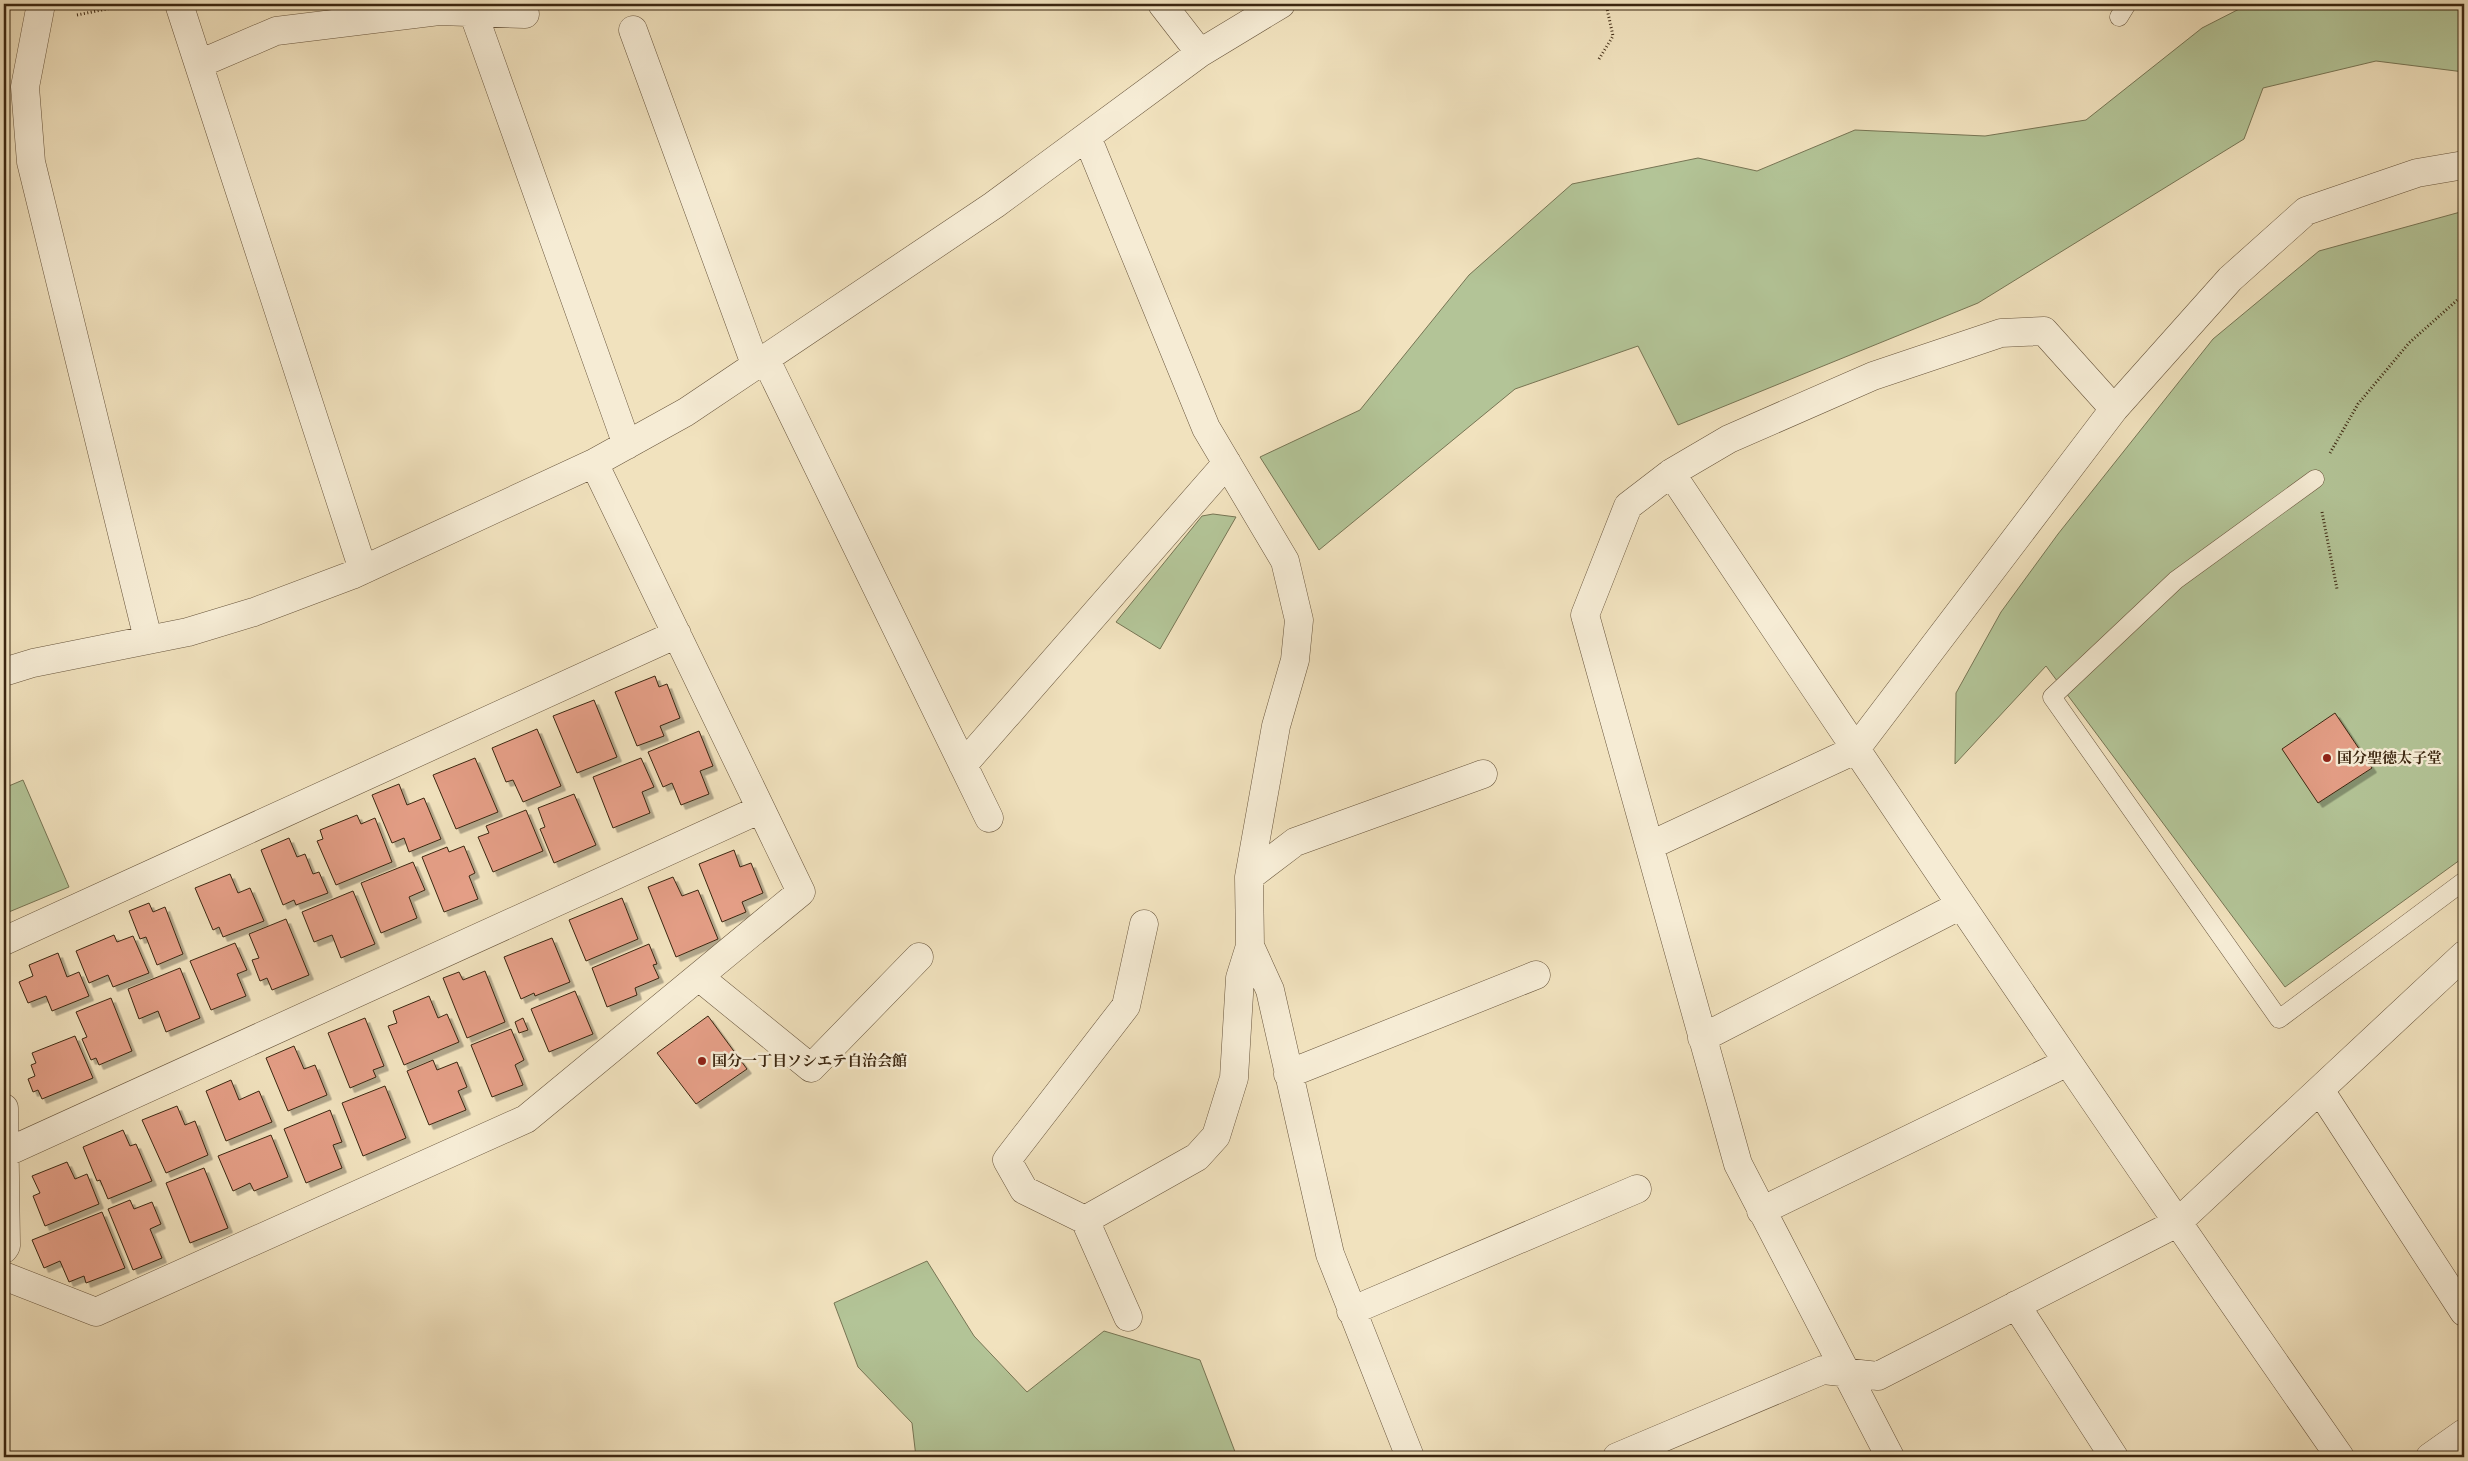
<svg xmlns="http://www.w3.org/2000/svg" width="2468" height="1461" viewBox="0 0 2468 1461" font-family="'IM FELL English','Noto Serif JP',serif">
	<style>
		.green { fill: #b3c497; stroke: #777554 }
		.building { fill: #e49e86; stroke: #3b2610; filter: url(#shadow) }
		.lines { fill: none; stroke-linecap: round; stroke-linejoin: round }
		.lane-casing { stroke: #68553c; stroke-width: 19 }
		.street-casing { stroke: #68553c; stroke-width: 29 }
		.path { stroke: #3b2610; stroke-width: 3; stroke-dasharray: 1 2.5; stroke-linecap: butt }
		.lane { stroke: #f6ecd5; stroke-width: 18 }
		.street { stroke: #f6ecd5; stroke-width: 28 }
		.poi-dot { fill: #8f2418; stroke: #f6ecd5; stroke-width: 2 }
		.labels { text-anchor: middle; stroke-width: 5; stroke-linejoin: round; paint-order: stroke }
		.poi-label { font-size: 15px; font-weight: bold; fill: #3b2610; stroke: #f6ecd5; text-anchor: start }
	</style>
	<defs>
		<filter id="shadow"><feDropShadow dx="4.5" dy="4.5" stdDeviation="0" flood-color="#0004"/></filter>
	</defs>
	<rect width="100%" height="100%" fill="#f1e2be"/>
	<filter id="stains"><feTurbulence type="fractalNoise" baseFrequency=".004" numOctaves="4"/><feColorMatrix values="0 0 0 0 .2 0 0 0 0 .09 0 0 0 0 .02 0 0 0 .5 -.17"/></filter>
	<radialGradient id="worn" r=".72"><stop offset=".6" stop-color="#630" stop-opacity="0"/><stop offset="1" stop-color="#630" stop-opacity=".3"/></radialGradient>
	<!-- green -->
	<path class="green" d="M2249 4H2464V72L2376 61 2263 88 2244 139 1978 303 1678 425 1638 346 1515 389 1319 550 1260 457 1360 410 1469 275 1572 184 1698 158 1757 171 1855 130 1985 136 2086 120 2202 28Z
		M2464 211V857L2285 987 2046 666 1955 764 1956 693 2001 612 2058 534 2213 339 2319 251Z
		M1213 514 1236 517 1160 649 1116 622 1202 516Z
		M23 780 69 887 4 914V788Z
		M927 1261 974 1336 1027 1392 1104 1331 1200 1360 1237 1457H916L912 1423 858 1367 834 1303Z"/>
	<!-- building -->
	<path class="building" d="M655 676 659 687 667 684 680 718 660 726 664 736 637 746 615 692Z
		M594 700 617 757 577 773 553 716Z
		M2335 713 2372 768 2318 803 2282 749Z
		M537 729 561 786 523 802 513 780 506 782 492 748Z
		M699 731 713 766 700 771 709 794 681 805 672 783 663 787 648 752Z
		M475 758 498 812 456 829 433 775Z
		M641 758 654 787 642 792 650 813 613 828 593 777Z
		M399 784 407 805 424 798 441 839 409 852 404 838 392 843 372 795Z
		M574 794 596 845 554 863 540 829 545 827 538 808Z
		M526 810 543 851 493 872 478 837 489 833 486 826Z
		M357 815 361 824 375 818 392 862 336 885 317 841 323 839 320 830Z
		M289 838 297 857 305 854 313 874 319 872 328 893 296 905 294 900 283 905 261 850Z
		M464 846 475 873 469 876 478 899 444 912 422 857 447 847 449 852Z
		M734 850 740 867 751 863 763 893 742 902 746 912 722 922 699 864Z
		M413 862 425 890 409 897 417 918 381 933 361 883Z
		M230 874 238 893 250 888 264 921 223 937 219 927 213 930 195 888Z
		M673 877 682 896 698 890 718 939 676 957 648 887Z
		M353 891 375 944 341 958 332 935 314 942 302 912Z
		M622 898 638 939 586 961 569 920Z
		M149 903 153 912 165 907 183 954 157 965 146 937 140 939 129 911Z
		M286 919 309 975 272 990 267 978 260 981 252 960 259 958 249 934Z
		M114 935 117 942 133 936 149 973 113 987 108 975 89 983 76 951Z
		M552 938 570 982 535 996 534 993 521 999 504 957Z
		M235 943 247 970 237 974 246 996 211 1010 190 961Z
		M649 944 657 964 653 965 659 978 635 988 637 995 607 1007 592 968Z
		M58 953 67 977 79 972 89 996 52 1011 46 996 28 1003 19 982 33 976 29 965Z
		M180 968 200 1018 166 1032 158 1011 139 1019 128 989Z
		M485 971 505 1022 467 1038 443 978 459 972 463 980Z
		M575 991 593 1034 549 1052 531 1009Z
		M429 996 438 1018 447 1014 459 1042 404 1065 388 1026 397 1023 393 1011Z
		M111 998 132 1051 99 1065 96 1058 91 1060 82 1039 87 1037 76 1012Z
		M708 1016 747 1069 696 1104 657 1053Z
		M365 1018 384 1066 373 1070 376 1077 350 1088 328 1033Z
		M523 1018 528 1030 519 1033 515 1022Z
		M511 1029 524 1060 515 1065 523 1085 492 1097 471 1045Z
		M75 1036 93 1078 42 1099 38 1090 33 1092 28 1079 35 1076 31 1065 36 1063 32 1053Z
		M294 1046 304 1069 315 1065 327 1095 288 1111 266 1058Z
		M433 1060 437 1070 457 1062 467 1087 458 1091 466 1110 429 1125 407 1071Z
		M231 1080 239 1100 259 1091 272 1122 226 1141 206 1091Z
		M385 1086 406 1138 363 1156 342 1103Z
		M177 1106 185 1125 195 1121 208 1155 166 1173 142 1120Z
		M330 1110 342 1142 333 1145 342 1168 306 1183 284 1129Z
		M123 1130 130 1146 136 1144 152 1181 108 1199 100 1180 97 1181 83 1147Z
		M271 1135 288 1177 254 1191 250 1183 233 1191 218 1156Z
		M67 1162 75 1179 87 1174 99 1204 45 1226 33 1196 40 1193 32 1176Z
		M204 1168 228 1228 190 1243 166 1183Z
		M130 1200 134 1209 152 1202 161 1224 150 1229 162 1258 133 1270 108 1209Z
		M102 1212 125 1268 86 1283 84 1276 69 1282 60 1261 44 1268 32 1240Z"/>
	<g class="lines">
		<defs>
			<path id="lane" d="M2119 17 2127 4
				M2315 479 2176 580 2052 697 2279 1019 2464 881"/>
			<path id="street" d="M41 4 25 87 31 162 148 639
				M179 4 363 570
				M1162 4 1200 53
				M473 12 627 445
				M633 30 755 364
				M199 64 276 31 439 11 525 14
				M1087 137 1206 428 1285 561 1299 620 1295 660 1276 726 1249 877 1250 946 1270 990 1330 1254 1410 1457
				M765 358 989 818
				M1671 473C1891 803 2113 1131 2340 1457
				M4 672 33 663 188 632 254 612 352 575 594 463 686 412 994 205 1200 53 1281 4
				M963 765 1227 463
				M1651 845 1855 750 2114 409 2230 279 2306 211 2417 173 2464 165
				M1249 877 1295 842 1483 774
				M4 941 677 634
				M699 977 811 1068 919 957
				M1702 1038 1961 905
				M1288 1074 1536 975
				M2320 1090 2464 1312
				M4 1108 6 1246 4 1249
				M5 1153 761 809
				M1761 1211 2068 1062
				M1085 1220 1197 1157 1216 1136 1234 1078 1240 978 1250 946
				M4 1276 96 1312 526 1119 801 892 594 463
				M2016 1305 2114 1457
				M1351 1311 1637 1189
				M1128 1317 1085 1220 1024 1190 1007 1160 1126 1006 1144 924
				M1617 1457 1823 1370 1878 1376 2177 1223 2464 955
				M1890 1457 1738 1164 1585 615 1628 506 1671 473 1729 439 1873 376 2001 333 2044 331 2114 409
				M2430 1457 2464 1433"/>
		</defs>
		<!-- lane casing -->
		<use href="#lane" class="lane-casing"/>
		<!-- street casing -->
		<use href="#street" class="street-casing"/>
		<!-- path -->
		<path class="path" d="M77 15 131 4
			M1599 59 1613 36 1606 4
			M2330 453 2358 404 2409 343 2464 294
			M2322 512 2337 589"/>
		<!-- lane -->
		<use href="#lane" class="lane"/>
		<!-- street -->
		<use href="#street" class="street"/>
	</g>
	<!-- markers -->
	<g class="poi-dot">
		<circle cx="2327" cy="758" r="5"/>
		<circle cx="702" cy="1061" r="5"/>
	</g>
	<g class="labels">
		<!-- poi labels -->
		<g class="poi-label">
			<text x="2337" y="763">国分聖徳太子堂</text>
			<text x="712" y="1066">国分一丁目ソシエテ自治会館</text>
		</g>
	</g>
	<!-- margin -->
	<rect width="2468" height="1461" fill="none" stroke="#f1e2be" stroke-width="20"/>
	<rect x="5" y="5" width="2458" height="1451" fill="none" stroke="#3b2610" stroke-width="2.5"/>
	<rect x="10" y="10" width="2448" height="1441" fill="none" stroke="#3b2610"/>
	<rect width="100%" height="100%" filter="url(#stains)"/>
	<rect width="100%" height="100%" fill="url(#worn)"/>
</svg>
